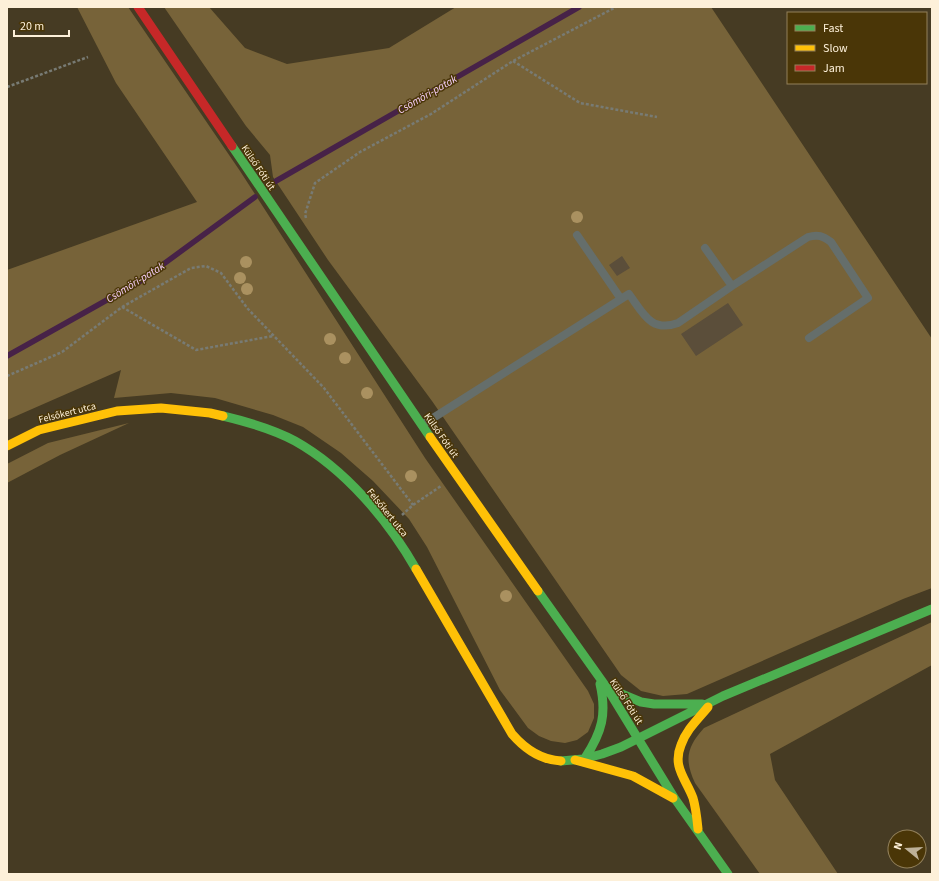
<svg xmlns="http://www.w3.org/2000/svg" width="939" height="881" viewBox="0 0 939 881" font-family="'Source Sans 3',sans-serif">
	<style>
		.green { fill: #776339 }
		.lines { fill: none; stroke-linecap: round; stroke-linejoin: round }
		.stream { stroke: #472248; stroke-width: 5.5 }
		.building { fill: #5b4e3a }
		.path { stroke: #787b74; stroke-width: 2.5; stroke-dasharray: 3 2; stroke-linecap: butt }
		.lane { stroke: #656e6b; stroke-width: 8 }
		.fast { stroke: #4caf50; stroke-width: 9 }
		.slow { stroke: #ffc107; stroke-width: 9 }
		.jam { stroke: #c62828; stroke-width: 9 }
		.tree { fill: #aa9160 }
		.labels { text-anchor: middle; stroke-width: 3; stroke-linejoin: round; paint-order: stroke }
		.street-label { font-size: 10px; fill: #fdf0d9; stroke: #4a3607 }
		.water-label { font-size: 11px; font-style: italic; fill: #f7cffa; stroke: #4a3607 }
	</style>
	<rect width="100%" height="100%" fill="#463b23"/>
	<!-- green -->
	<path class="green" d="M77 7H128L240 171 425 458 588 691 594 704V718L588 732 577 740 565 743 551 741 539 736 528 728 500 690 427 547 409 519 373 481 341 453 303 427 273 415 215 398 171 393 114 398 121 370 7 420V270L197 202 116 83Z
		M164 7H209L245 48 287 64 389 48 456 7H711L932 339V588L903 599 687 694 663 696 641 691 621 675 432 401 328 260 273 177 270 155 246 126Z
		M129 423 60 455 7 483V464L48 443Z
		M932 622V665L770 754 775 780 838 874H760L695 783C684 759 687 747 704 728Z"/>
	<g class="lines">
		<!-- stream -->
		<path class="stream" d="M276 181 579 7
			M7 356 139 282 255 197"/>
	</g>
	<!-- building -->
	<path class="building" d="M622 256 630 268 617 276 609 265Z
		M728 303 743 325 696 356 681 334Z"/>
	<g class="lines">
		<!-- path -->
		<path class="path" d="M513 61 580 103 657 117
			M7 87 88 57
			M306 218 305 214 315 183 360 152 431 114 513 61 616 7
			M122 307 196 350 273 336
			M7 376 62 352 122 307 191 268 206 266 221 273 248 309 324 388 413 505
			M402 515 413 505 441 486"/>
		<!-- lane -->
		<path class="lane" d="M577 235 621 299
			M705 248 732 286
			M422 425 629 294C643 313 651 333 678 323L732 286 808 237C818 234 823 236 831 242L868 298 809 338"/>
		<!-- fast -->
		<path class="fast" d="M232 146 430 437
			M223 416C248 422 273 429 295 441 345 469 388 520 416 569
			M538 591 607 688 675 799 728 874
			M607 688 641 702 654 704H702
			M585 758C602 732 607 714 600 684
			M561 761 583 759 602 754 621 747 723 696 932 609"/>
		<!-- slow -->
		<path class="slow" d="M430 437 538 591
			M7 446 39 430 117 411 161 408 210 413 223 416
			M416 569 512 734C525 749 541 760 561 761
			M575 760 633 776 673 798
			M698 829C697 819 696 808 693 798 686 779 672 767 681 745 686 730 698 719 708 707"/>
		<!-- jam -->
		<path class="jam" d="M138 7 232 146"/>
	</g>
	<!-- trees -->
	<g class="tree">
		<circle cx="577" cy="217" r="6"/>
		<circle cx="246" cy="262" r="6"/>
		<circle cx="240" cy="278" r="6"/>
		<circle cx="247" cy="289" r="6"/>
		<circle cx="330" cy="339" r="6"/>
		<circle cx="345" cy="358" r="6"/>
		<circle cx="367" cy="393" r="6"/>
		<circle cx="411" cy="476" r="6"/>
		<circle cx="506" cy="596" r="6"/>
	</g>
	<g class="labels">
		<!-- street labels -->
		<g class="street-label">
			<text transform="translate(259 167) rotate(56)" y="4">Külső Fóti út</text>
			<text transform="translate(67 412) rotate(-14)" y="4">Felsőkert utca</text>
			<text transform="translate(442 435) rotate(55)" y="4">Külső Fóti út</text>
			<text transform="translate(388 512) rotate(51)" y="4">Felsőkert utca</text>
			<text transform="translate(627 701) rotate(57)" y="4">Külső Fóti út</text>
		</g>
		<!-- water labels -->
		<g class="water-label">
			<text transform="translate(427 94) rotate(-30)" y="4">Csömöri-patak</text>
			<text transform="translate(135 282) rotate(-32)" y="4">Csömöri-patak</text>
		</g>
	</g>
	<!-- border -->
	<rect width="939" height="881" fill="none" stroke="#fdf0d9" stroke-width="16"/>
	<!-- legend -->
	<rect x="787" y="12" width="140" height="72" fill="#4a3607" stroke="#92805b"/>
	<rect x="795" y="25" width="20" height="6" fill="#4caf50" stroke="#92805b"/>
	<text x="823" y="32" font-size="12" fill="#fdf0d9">Fast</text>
	<rect x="795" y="45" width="20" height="6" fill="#ffc107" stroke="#92805b"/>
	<text x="823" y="52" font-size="12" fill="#fdf0d9">Slow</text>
	<rect x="795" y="65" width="20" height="6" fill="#c62828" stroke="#92805b"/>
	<text x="823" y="72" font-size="12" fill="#fdf0d9">Jam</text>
	<!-- north arrow -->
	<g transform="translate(907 849) rotate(288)"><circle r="19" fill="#4a3607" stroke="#92805b"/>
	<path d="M0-3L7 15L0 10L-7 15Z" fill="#bdb199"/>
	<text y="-6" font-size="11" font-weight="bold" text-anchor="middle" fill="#fdf0d9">N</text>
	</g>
	<!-- scale -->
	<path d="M14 30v6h55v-6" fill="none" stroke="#fdf0d9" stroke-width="2"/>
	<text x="20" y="30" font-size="12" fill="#fdf0d9" stroke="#4a3607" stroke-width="3" paint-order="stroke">20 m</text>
</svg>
